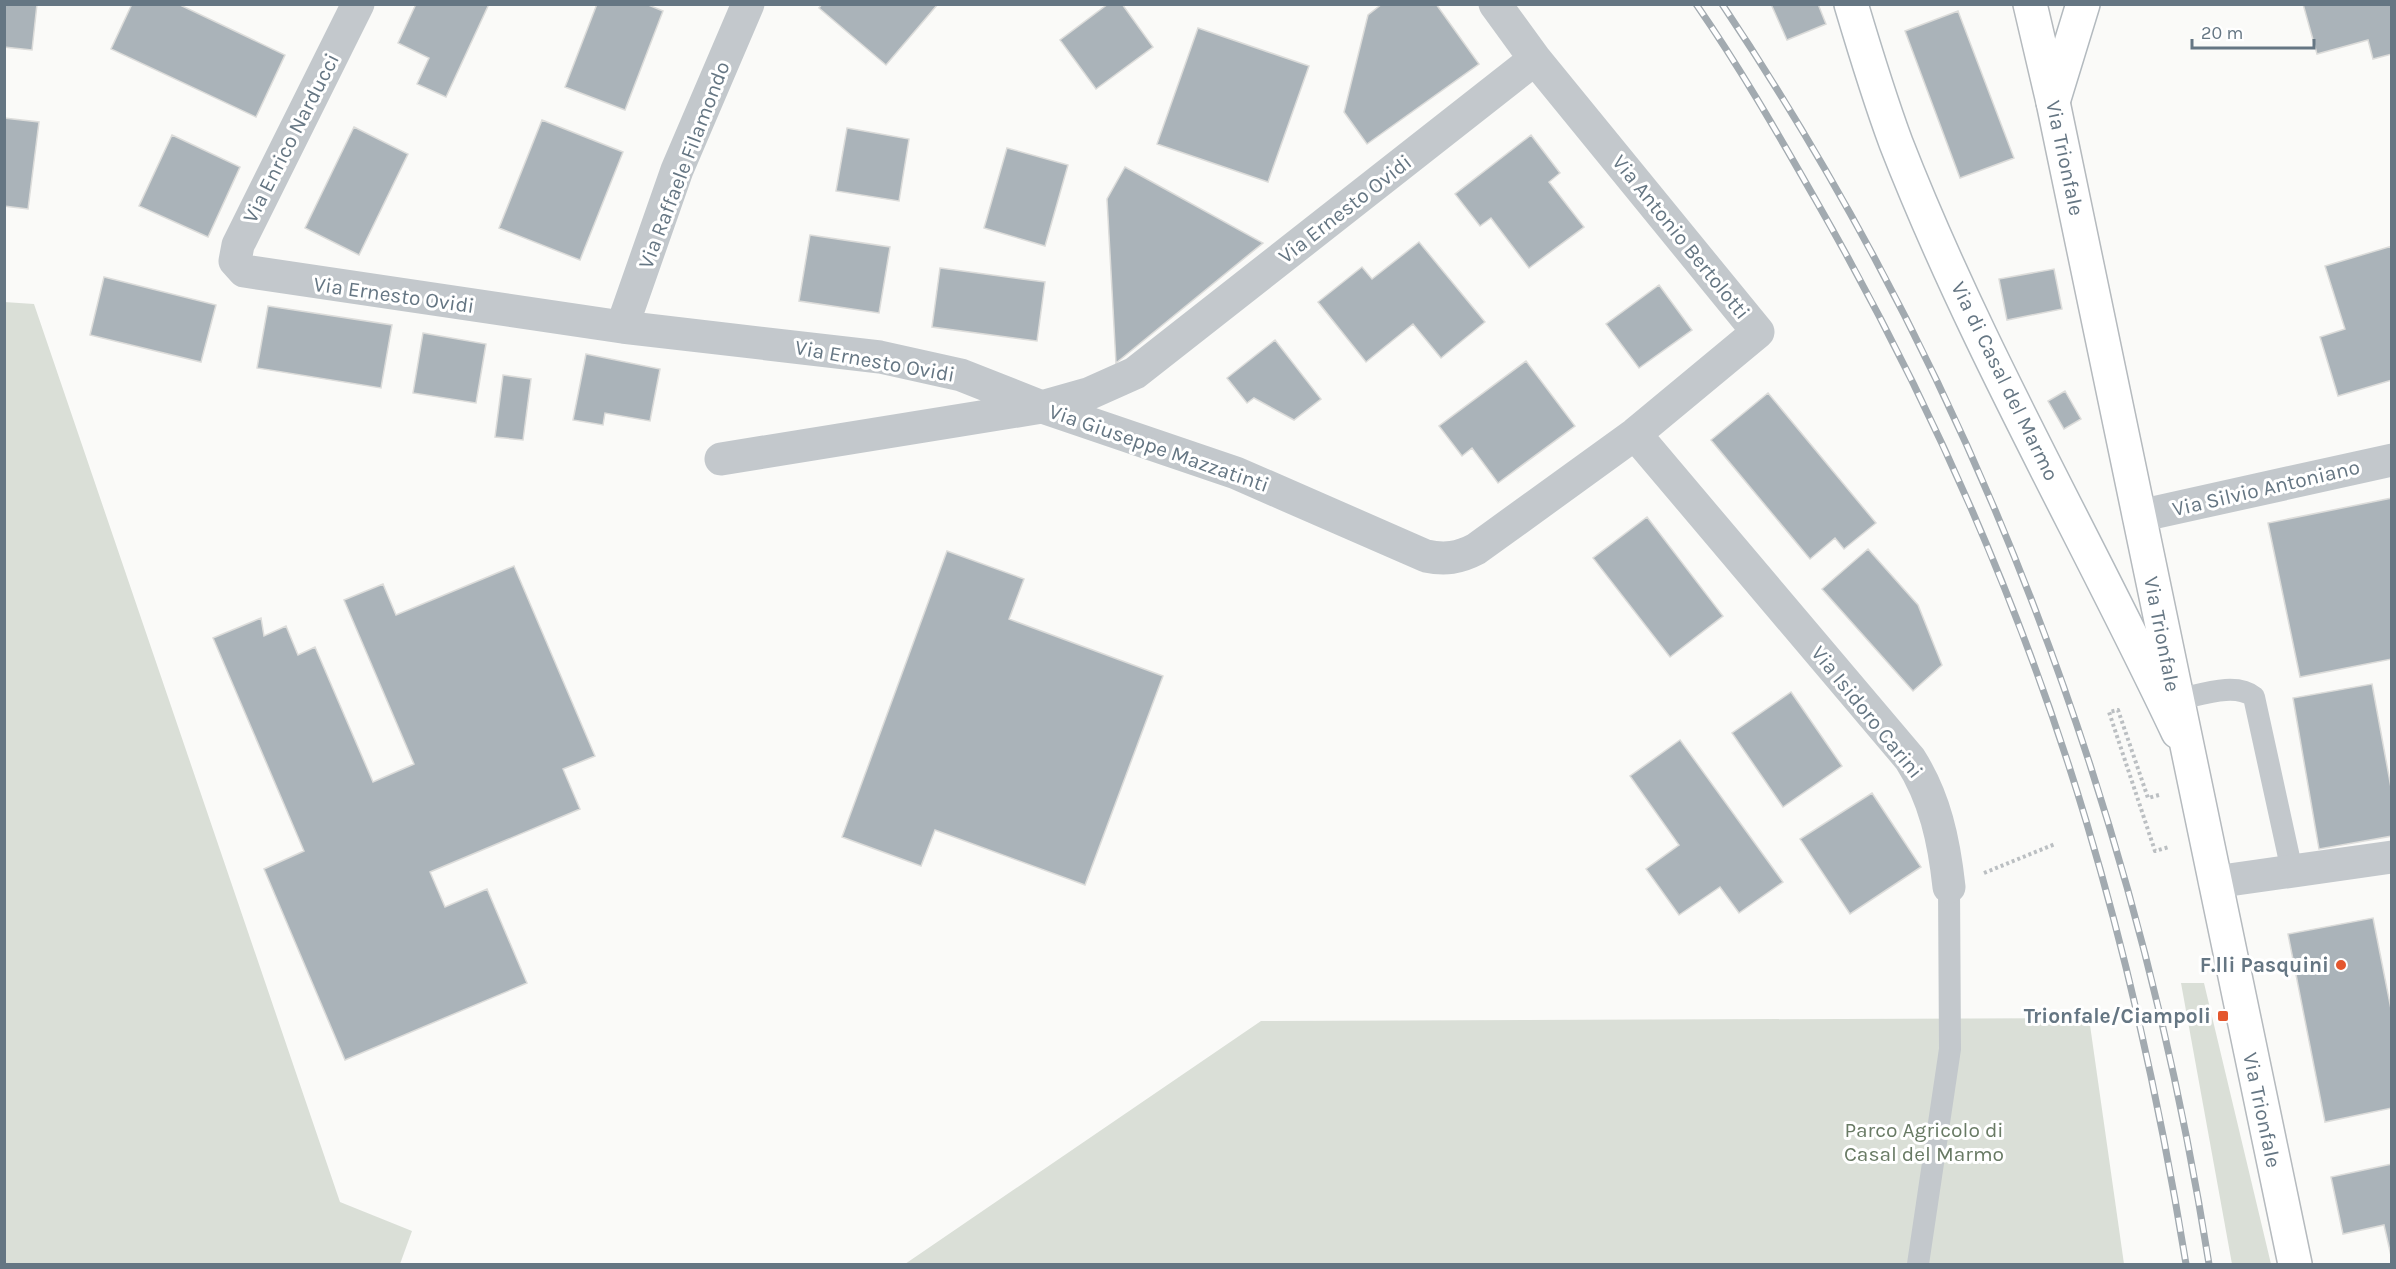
<svg xmlns="http://www.w3.org/2000/svg" width="2396" height="1269" viewBox="0 0 2396 1269" font-family="Karla,sans-serif">
	<style>
		.green { fill: #dadfd7 }
		.building { fill: #aab3b9; stroke: #dcdcda; stroke-width: 1.5 }
		.lines { fill: none; stroke-linecap: round; stroke-linejoin: round }
		.secondary-casing { stroke: #b3babf; stroke-width: 36 }
		.primary-casing { stroke: #b5babe; stroke-width: 36 }
		.path { stroke: #bbbfc2; stroke-width: 4; stroke-dasharray: 3 3; stroke-linecap: butt }
		.lane { stroke: #c3c8cc; stroke-width: 22 }
		.street { stroke: #c3c8cc; stroke-width: 33 }
		.secondary { stroke: #fff; stroke-width: 33 }
		.primary { stroke: #fff; stroke-width: 33 }
		.rail-casing { stroke: #a2aab0; stroke-width: 7 }
		.rail { stroke: #fff; stroke-width: 4.5; stroke-dasharray: 14; stroke-linecap: butt }
		.poi-dot { fill: #e4572e; stroke: #fff; stroke-width: 2 }
		.labels { text-anchor: middle; stroke-width: 6; stroke-linejoin: round; paint-order: stroke }
		.street-label { font-size: 21px; fill: #657683; stroke: #fff }
		.poi-label { font-size: 21px; font-weight: bold; fill: #657683; stroke: #fff; text-anchor: end }
		.park-label { font-size: 21px; fill: #687a64; stroke: #fff }
	</style>
	<rect width="100%" height="100%" fill="#fafaf8"/>
	<!-- green -->
	<path class="green" d="M4 302 34 304 340 1202 412 1231 400 1264H5Z
		M2181 983H2204L2271 1264H2232Z
		M2089 1018 2124 1264H905L1261 1021Z"/>
	<!-- building -->
	<path class="building" d="M4 4H37L32 50 4 47Z
		M132 4H178L285 55 256 117 111 49Z
		M416 4H489L446 97 417 84 429 58 398 43Z
		M597 4H646L663 11 625 110 565 87Z
		M822 4H938L886 65 819 8Z
		M1108 4H1122L1153 47 1096 89 1060 40Z
		M1382 4H1436L1479 64 1367 144 1344 112 1368 15Z
		M1771 4H1818L1826 24 1787 40Z
		M2303 4H2392V54L2373 59 2368 40 2317 54Z
		M1958 11 2014 158 1960 178 1905 31Z
		M1198 28 1309 66 1268 182 1157 144Z
		M4 118 39 122 28 209 4 206Z
		M542 120 623 152 580 260 499 228Z
		M354 127 408 154 359 255 305 228Z
		M847 128 909 139 899 201 836 191Z
		M172 135 240 167 208 237 139 206Z
		M1531 135 1560 173 1549 182 1584 227 1529 268 1491 218 1480 226 1455 194Z
		M1007 148 1068 165 1045 246 984 228Z
		M1125 167 1263 243 1116 363 1107 199Z
		M810 235 890 247 879 313 799 301Z
		M1419 242 1485 322 1441 358 1413 324 1366 362 1318 302 1362 267 1372 279Z
		M2392 246V380L2338 396 2320 337 2345 329 2325 266Z
		M940 268 1045 282 1037 341 932 327Z
		M2054 269 2062 309 2007 320 1999 279Z
		M104 277 216 305 201 362 90 335Z
		M1659 285 1692 330 1639 368 1606 324Z
		M268 306 392 325 381 388 257 368Z
		M423 333 486 344 476 403 413 393Z
		M1275 340 1321 399 1294 420 1254 398 1247 403 1227 378Z
		M586 354 660 369 650 421 605 413 603 425 573 420Z
		M1526 361 1575 426 1498 483 1472 448 1462 456 1439 426Z
		M503 375 531 379 523 440 495 437Z
		M2065 391 2081 419 2064 429 2048 401Z
		M1768 393 1876 523 1844 549 1835 538 1810 559 1711 440Z
		M2392 498V659L2300 677 2268 523Z
		M1647 517 1723 616 1670 657 1593 558Z
		M1868 549 1918 605 1942 665 1913 691 1822 589Z
		M947 551 1024 579 1009 619 1163 676 1085 885 935 830 921 866 842 837Z
		M514 566 595 756 563 769 580 809 430 872 445 907 487 889 527 983 345 1060 264 869 304 851 213 638 261 618 264 636 286 626 298 655 315 647 373 782 414 764 344 600 383 584 396 615Z
		M2372 684 2392 793V836L2319 849 2293 698Z
		M1791 692 1842 766 1783 807 1732 733Z
		M1680 740 1783 882 1739 913 1720 887 1679 915 1646 869 1679 845 1630 776Z
		M1872 793 1921 867 1850 914 1800 839Z
		M2373 918 2392 1014V1108L2325 1122 2288 934Z
		M2392 1164V1260L2384 1225 2343 1234 2331 1177Z"/>
	<g class="lines">
		<defs>
			<path id="secondary" d="M1851 4C1865 51 1879 97 1896 143 1975 346 2085 535 2178 732
				M2053 102 2083 4"/>
			<path id="primary" d="M2030 4 2053 102 2295 1264"/>
		</defs>
		<!-- secondary casing -->
		<use href="#secondary" class="secondary-casing"/>
		<!-- primary casing -->
		<use href="#primary" class="primary-casing"/>
		<!-- path -->
		<path class="path" d="M2159 795 2148 798 2118 710 2109 712 2155 851 2169 847
			M1984 873 2055 844"/>
		<!-- lane -->
		<path class="lane" d="M2175 700C2198 696 2235 681 2254 697L2292 871
			M1918 1264 1950 1049 1949 887"/>
		<!-- street -->
		<path class="street" d="M358 4 238 245 235 261 244 271 622 327 880 357 961 375 1042 407 1088 394 1135 373 1535 59
			M622 327 677 170 748 4
			M1635 434 1910 759C1935 798 1944 841 1949 887
			M721 459 1042 407 1236 473 1426 556C1445 560 1459 558 1476 549L1635 434 1758 332 1535 59 1495 4
			M2139 516 2392 460
			M2215 882 2392 857"/>
		<!-- secondary -->
		<use href="#secondary" class="secondary"/>
		<!-- primary -->
		<use href="#primary" class="primary"/>
		<defs>
			<path id="rail" d="M1696 4C1739 66 1777 132 1814 197 1927 394 2022 606 2087 824 2130 968 2162 1116 2186 1264
				M1722 4C1977 385 2138 813 2209 1264"/>
		</defs>
		<!-- rail casing -->
		<use href="#rail" class="rail-casing"/>
		<!-- rail -->
		<use href="#rail" class="rail"/>
	</g>
	<!-- markers -->
	<g class="poi-dot">
		<circle cx="2341" cy="965" r="6"/>
		<rect x="2217" y="1010" width="12" height="12" rx="3"/>
	</g>
	<g class="labels">
		<!-- street labels -->
		<g class="street-label">
			<text transform="translate(291 138) rotate(-63)" y="7">Via Enrico Narducci</text>
			<text transform="translate(2065 158) rotate(78)" y="7">Via Trionfale</text>
			<text transform="translate(684 165) rotate(-69)" y="7">Via Raffaele Filamondo</text>
			<text transform="translate(1345 209) rotate(-38)" y="7">Via Ernesto Ovidi</text>
			<text transform="translate(1681 237) rotate(51)" y="7">Via Antonio Bertolotti</text>
			<text transform="translate(394 295) rotate(8)" y="7">Via Ernesto Ovidi</text>
			<text transform="translate(875 361) rotate(10)" y="7">Via Ernesto Ovidi</text>
			<text transform="translate(2005 381) rotate(64)" y="7">Via di Casal del Marmo</text>
			<text transform="translate(1159 448) rotate(19)" y="7">Via Giuseppe Mazzatinti</text>
			<text transform="translate(2266 488) rotate(-13)" y="7">Via Silvio Antoniano</text>
			<text transform="translate(2162 634) rotate(79)" y="7">Via Trionfale</text>
			<text transform="translate(1867 712) rotate(51)" y="7">Via Isidoro Carini</text>
			<text transform="translate(2262 1110) rotate(78)" y="7">Via Trionfale</text>
		</g>
		<!-- poi labels -->
		<g class="poi-label">
			<text x="2329" y="972">F.lli Pasquini</text>
			<text x="2211" y="1023">Trionfale/Ciampoli</text>
		</g>
		<!-- park labels -->
		<g class="park-label">
			<text x="1924" y="1137">Parco Agricolo di<tspan x="1924" dy="24">Casal del Marmo</tspan></text>
		</g>
	</g>
	<!-- border -->
	<rect width="2396" height="1269" fill="none" stroke="#657683" stroke-width="12"/>
	<!-- scale -->
	<path d="M2192 39v9h122v-9" fill="none" stroke="#657683" stroke-width="3"/>
	<text x="2201" y="39" font-size="18" fill="#657683" stroke="#ffffff" stroke-width="4.5" paint-order="stroke">20 m</text>
</svg>
